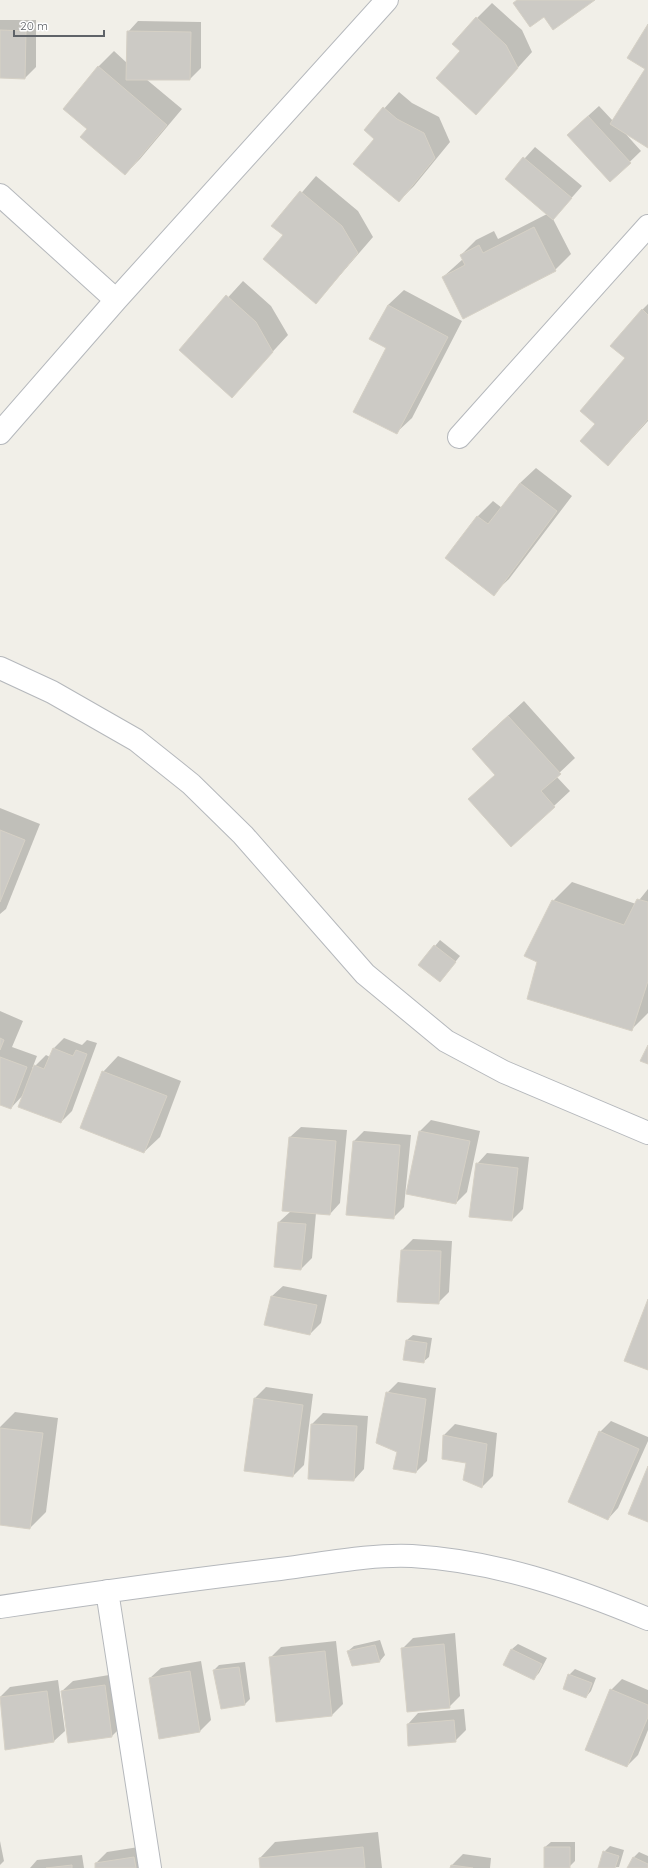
<svg xmlns="http://www.w3.org/2000/svg" width="648" height="1868" viewBox="0 0 648 1868" font-family="Quicksand,sans-serif">
	<style>
		.shadow { fill: #0003 }
		.building { fill: #cccac5; stroke: #d6d1c6 }
		.lines { fill: none; stroke-linecap: round; stroke-linejoin: round }
		.street-casing { stroke: #b5b8bc; stroke-width: 24 }
		.street { stroke: #fff; stroke-width: 22 }
	</style>
	<rect width="100%" height="100%" fill="#f1efe8"/>
	<!-- shadow -->
	<path class="shadow" d="M492 3 522 30 532 52 476 114 462 51 477 18Z
		M0 20H36V67L25 78 0 77Z
		M138 21 201 22V68L190 79H146L182 109 140 159 125 174 88 129 98 67 114 51 127 63 128 32Z
		M648 26V147L624 132 641 151 610 181 579 124 599 106 613 121 647 69Z
		M399 92 412 103 439 117 450 142 414 186 399 201 376 139 365 130Z
		M535 147 582 186 553 219 571 254 555 270 443 277 463 259 461 255 476 240 494 231 498 239 547 214 506 179Z
		M316 176 358 211 373 237 316 303 284 235 273 226Z
		M243 281 271 306 288 335 232 396 180 350Z
		M404 290 462 321 412 418 396 433 387 347 371 339 388 305Z
		M648 304V421L608 465 596 424 626 358 642 310Z
		M536 468 572 496 509 579 493 594 446 558 478 516 493 501 502 508 520 483Z
		M524 701 575 758 556 776 570 791 511 846 470 799 496 774 488 734Z
		M0 808 40 824 6 909 0 914Z
		M572 882 636 904 648 889V1013L632 1029 553 901Z
		M440 940 460 956 440 981 435 946Z
		M0 1011 23 1021 12 1047 37 1056 32 1069 46 1055 50 1057 53 1049 64 1038 82 1045 87 1040 97 1043 72 1111 61 1122 24 1094 11 1108 0 1104Z
		M118 1056 181 1081 160 1137 144 1152 103 1072Z
		M431 1120 480 1131 467 1192 456 1203 420 1131Z
		M301 1127 347 1130 340 1203 330 1214 316 1213 312 1258 301 1269 279 1222 291 1211 290 1137Z
		M364 1131 411 1135 404 1207 393 1218 353 1142Z
		M487 1153 529 1157 523 1209 512 1220 477 1164Z
		M413 1239 452 1241 449 1292 438 1303 402 1250Z
		M283 1286 327 1295 321 1323 310 1334 272 1296Z
		M413 1335 432 1338 429 1357 423 1362 407 1340Z
		M398 1382 436 1388 427 1461 416 1472 398 1451 387 1393Z
		M266 1387 313 1394 304 1465 293 1476 255 1398Z
		M15 1412 58 1418 46 1512 30 1528 0 1524V1427Z
		M323 1413 368 1416 364 1469 354 1480 312 1424Z
		M611 1421 648 1437V1441L618 1508 608 1519 600 1432Z
		M455 1424 497 1433 493 1476 482 1487 465 1480 467 1462 444 1435Z
		M455 1633 460 1696 449 1707 402 1649 413 1638Z
		M380 1640 385 1655 380 1661 353 1664 348 1651 354 1646Z
		M336 1641 343 1704 332 1715 270 1658 281 1647Z
		M518 1644 547 1658 539 1673 534 1678 505 1664 512 1649Z
		M201 1661 211 1720 200 1731 150 1678 161 1668Z
		M245 1662 250 1699 245 1704 214 1670 219 1665Z
		M575 1669 596 1678 591 1691 586 1697 569 1675Z
		M115 1674 123 1725 112 1736 62 1691 73 1681Z
		M622 1679 648 1690V1730L638 1755 627 1766 611 1690Z
		M58 1680 65 1731 54 1741 6 1748 0 1697 10 1687Z
		M464 1709 466 1730 455 1741 408 1724 418 1713Z
		M378 1832 382 1868H261L260 1858 275 1842Z
		M0 1841 4 1861 0 1865Z
		M551 1842H575V1861L569 1867 545 1847Z
		M145 1846 148 1868H96V1863L107 1852Z
		M610 1846 624 1850 619 1867 599 1868 604 1852Z
		M639 1852 648 1856V1868H628L633 1858Z
		M463 1854 491 1858 490 1868H451L452 1865Z
		M82 1855 84 1868H30L37 1860Z"/>
	<!-- building -->
	<path class="building" d="M517 0H595L553 30 544 17 530 27 513 3Z
		M476 17 506 45 518 68 476 115 436 78 460 51 452 44Z
		M648 24V148L610 124 645 69 627 58Z
		M0 30 26 31 25 79 0 78Z
		M127 31 191 32 190 80H126Z
		M98 66 167 125 125 175 80 137 87 129 63 109Z
		M383 107 397 119 424 133 435 158 399 202 353 164 374 139 364 130Z
		M588 116 631 163 610 182 567 135Z
		M523 157 572 198 553 220 505 179Z
		M300 191 342 226 358 253 316 304 263 259 283 235 271 226Z
		M534 227 556 271 463 319 442 277 465 265 460 255 479 245 483 253Z
		M226 295 256 322 273 352 232 398 179 350Z
		M388 305 448 337 397 434 353 412 386 348 369 339Z
		M642 309 648 315V419L608 466 580 441 595 424 580 411 625 358 610 346Z
		M520 483 557 511 494 596 445 558 477 516 488 524Z
		M508 716 561 774 541 791 555 807 511 847 468 799 495 775 472 749Z
		M0 830 25 840 0 902Z
		M637 899 648 902V981L632 1031 527 999 537 962 524 956 552 900 624 925Z
		M434 945 456 962 440 982 418 965Z
		M0 1038 4 1040 0 1050Z
		M648 1045V1064L640 1061Z
		M53 1048 73 1056 76 1050 87 1054 61 1123 18 1107 34 1065 44 1069Z
		M0 1057 27 1067 11 1109 0 1105Z
		M102 1071 167 1096 144 1153 80 1128Z
		M419 1131 470 1141 456 1204 406 1194Z
		M289 1137 336 1141 330 1215 282 1211Z
		M353 1141 400 1145 394 1219 346 1215Z
		M476 1163 518 1168 512 1221 469 1217Z
		M278 1222 306 1224 301 1270 274 1267Z
		M401 1250 441 1251 439 1304 397 1302Z
		M271 1296 317 1305 310 1335 264 1325Z
		M648 1299V1370L624 1361Z
		M406 1340 427 1343 424 1363 403 1360Z
		M386 1392 426 1399 416 1473 393 1469 397 1452 376 1443Z
		M254 1398 303 1405 293 1477 244 1471Z
		M311 1424 357 1426 354 1481 308 1479Z
		M0 1428 43 1433 30 1529 0 1525Z
		M599 1431 639 1449 608 1520 568 1502Z
		M443 1435 487 1444 482 1488 463 1480 466 1463 442 1459Z
		M648 1466V1522L628 1514Z
		M444 1644 450 1708 407 1712 401 1648Z
		M375 1645 380 1662 352 1666 347 1651Z
		M511 1649 542 1664 534 1680 503 1665Z
		M325 1651 332 1716 276 1722 269 1657Z
		M239 1667 245 1705 221 1709 213 1670Z
		M190 1671 200 1732 159 1739 149 1678Z
		M568 1674 592 1683 586 1698 563 1689Z
		M105 1685 112 1737 68 1743 61 1691Z
		M610 1689 648 1705V1717L627 1767 585 1750Z
		M47 1691 54 1742 5 1750 0 1697Z
		M454 1720 456 1742 408 1746 407 1724Z
		M363 1847 365 1868H260L259 1858Z
		M544 1847H570V1868H544Z
		M603 1851 619 1856 615 1868H598Z
		M134 1857 136 1868H95V1863Z
		M633 1857 648 1864V1868H627Z
		M72 1865V1868H46Z
		M451 1865 473 1868H450Z"/>
	<g class="lines">
		<defs>
			<path id="street" d="M0 195 116 300
				M0 433 116 300 387 0
				M459 437 648 226
				M0 668 52 692 136 740 191 784 243 835 365 974 446 1041 504 1072 648 1133
				M107 1591 150 1868
				M0 1607C93 1593 186 1580 280 1569 322 1564 370 1554 412 1556 496 1561 571 1587 648 1619"/>
		</defs>
		<!-- street casing -->
		<use href="#street" class="street-casing"/>
		<!-- street -->
		<use href="#street" class="street"/>
	</g>
	<!-- scale -->
	<path d="M14 30v6h90v-6" fill="none" stroke="#5f6368" stroke-width="2"/>
	<text x="20" y="30" font-size="12" fill="#5f6368" stroke="#ffffff" stroke-width="3" paint-order="stroke">20 m</text>
</svg>
